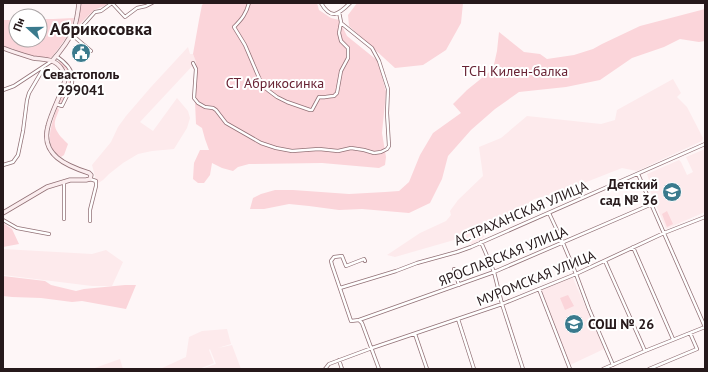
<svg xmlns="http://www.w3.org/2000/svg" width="708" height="372" viewBox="0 0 708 372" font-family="'PT Sans',sans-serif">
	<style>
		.built { fill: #fdeaec }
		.green { fill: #fbd5da }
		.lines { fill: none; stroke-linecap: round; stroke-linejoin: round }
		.street-casing { stroke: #927176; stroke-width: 4 }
		.secondary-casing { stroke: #927176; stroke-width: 5 }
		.street { stroke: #fff; stroke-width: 2.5 }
		.secondary { stroke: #fbedef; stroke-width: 3.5 }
		.labels { text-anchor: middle; stroke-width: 4; stroke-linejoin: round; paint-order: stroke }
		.park-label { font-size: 14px; fill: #682334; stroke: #fff }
		.poi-label { font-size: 14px; font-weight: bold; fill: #26191b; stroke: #fff }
		.street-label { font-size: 14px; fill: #26191b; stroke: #fff }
		.district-label { font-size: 18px; font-weight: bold; fill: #26191b; stroke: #fff }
	</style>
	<rect width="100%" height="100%" fill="#fef6f7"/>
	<!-- built -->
	<path class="built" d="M188 47 190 54H193L196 62 140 122 153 131 177 98 188 111 190 118 187 128 174 149 152 151 138 154 123 163 109 174 103 180 97 184 92 165 111 142 118 127 126 116 151 87Z
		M673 79 681 93 677 97 687 107 703 138 702 141 637 171 622 168 561 192 534 199 473 245 461 238 395 257 387 255 420 233 446 221 451 215 450 211 458 200 483 176 479 147 501 138 527 116 601 124 615 120 617 110Z
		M705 149V212L666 229 646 181 649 180 647 174 679 160 681 162 687 175 693 172 686 157Z
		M3 249 92 254 106 250 123 262 112 286H92L3 275Z
		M570 278H573L604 349 570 365 541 290Z
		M227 329 231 344 218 348 232 345 241 369H201L216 364 210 349 209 350 214 363 199 369H160L186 357 189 337 202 331Z
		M120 359 123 369H92Z"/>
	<!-- green -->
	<path class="green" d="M80 3H108L104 6 94 10 77 27 76 26Z
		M204 3H317L319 10 331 18 339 20 347 36 378 61 386 92 382 133 386 157 385 165 379 168 322 163 249 164 238 167 233 171 222 168 212 163 210 175 204 183H198L193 179 194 163 200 150H209L205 139 202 128 196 124 194 80 196 62 193 54 199 20 202 5Z
		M357 3H463L461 23 446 50 423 65 395 68 349 26 348 15Z
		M705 9V41L699 42 680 39 664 47 632 58 600 80 566 87 519 92 495 109 471 130 448 156 442 179 430 203 409 213 362 209 339 210 309 206 289 204 264 209H250L253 198 261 194 275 190H293L349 194 385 192 399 191 409 182 420 155 433 133 461 113 453 104 467 90 493 69 497 51 499 32 524 52 540 54 547 59 574 55 593 49 602 44 640 26Z
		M74 18C71 33 61 45 52 57L46 60 16 51C12 47 8 48 3 47V20H16V40H40V19H53Z
		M61 61C74 71 73 78 67 92 65 97 63 101 61 104L60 101C64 95 72 79 68 72 65 68 61 65 58 63L57 62Z
		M58 108 59 110C54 123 52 125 61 137 64 140 66 142 68 144L64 155 61 157C42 147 52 123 57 108Z
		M667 211 673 224 667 227 662 214Z
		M3 223 12 229 19 244 3 247Z
		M3 276 45 281 51 285 76 291 84 289 125 285H136L126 309 82 301 72 302 41 298 12 297 3 296Z
		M568 295 574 306 565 310 560 298Z"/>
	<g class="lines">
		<defs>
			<path id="street" d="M112 3 125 17 137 8 146 6 152 3
				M249 3C246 14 242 19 234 27L245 45 260 80 263 86 269 91 277 97 287 102 310 110H312L319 97C324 98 328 96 334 96L337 93 341 71 348 58V48L341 41 339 33 341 22 339 12
				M321 3C331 20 338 15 350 3
				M71 34 91 51
				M74 37 78 31 95 12 101 11 112 3
				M56 56C81 73 73 83 62 106L56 104
				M193 63 196 69 194 98 198 103 205 107 213 108 216 110 226 123 261 143 276 148 292 151 319 149 338 151 351 148 364 150 374 153 381 152 387 149 389 146 387 113 388 89 379 61 372 48 341 23
				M3 90 14 86 52 61
				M3 165 13 162 18 155 23 131 27 100 29 93 42 71V68
				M64 182V219
				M549 213 563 243 576 274 589 309 613 365
				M3 220 17 228 49 234
				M90 221V210L96 186V181L90 179
				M481 242 494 272 502 304 523 369
				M633 247 673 339
				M365 261 364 259 346 266 342 256 334 257 331 261 332 265 351 321 359 320 362 323 379 369
				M605 261 645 351
				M454 269 459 285
				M340 288 396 271 417 263 457 252 471 247 705 144
				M539 289 570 369
				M458 319 474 369
				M359 320 494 272 652 204
				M415 334 427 369
				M339 360 342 369
				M325 369 329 364 372 348 502 304 576 274 664 233 705 217
				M603 369 645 351 705 327 638 174
				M649 369 697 349 690 333"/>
			<path id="secondary" d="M3 48C13 52 23 55 33 58 39 59 46 59 52 61 60 64 65 72 65 80 61 96 52 110 48 126 40 155 67 166 89 173L91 175 90 179 86 180H70L47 187 3 213
				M52 61C60 52 69 40 74 29 77 20 78 12 79 3"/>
		</defs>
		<!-- street casing -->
		<use href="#street" class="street-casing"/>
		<!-- secondary casing -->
		<use href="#secondary" class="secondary-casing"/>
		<!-- street -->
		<use href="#street" class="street"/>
		<!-- secondary -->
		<use href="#secondary" class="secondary"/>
	</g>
	<!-- icons -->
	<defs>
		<symbol id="civic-disc" viewBox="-11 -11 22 22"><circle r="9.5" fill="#3a7a8d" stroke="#fff"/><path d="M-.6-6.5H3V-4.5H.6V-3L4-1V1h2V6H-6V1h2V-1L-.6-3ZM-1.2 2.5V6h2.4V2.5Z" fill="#fff"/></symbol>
		<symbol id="school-disc" viewBox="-11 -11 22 22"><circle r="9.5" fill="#3a7a8d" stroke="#fff"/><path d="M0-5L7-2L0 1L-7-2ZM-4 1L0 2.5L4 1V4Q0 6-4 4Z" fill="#fff"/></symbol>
	</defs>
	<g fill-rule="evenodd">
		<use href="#civic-disc" x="70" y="42" width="22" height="22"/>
		<use href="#school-disc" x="661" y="181" width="22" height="22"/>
		<use href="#school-disc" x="563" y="313" width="22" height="22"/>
	</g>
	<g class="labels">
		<!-- park labels -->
		<g class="park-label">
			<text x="515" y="76">ТСН Килен-балка</text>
			<text x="275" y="88">СТ Абрикосинка</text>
		</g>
		<!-- poi labels -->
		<g class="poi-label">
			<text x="81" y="79">Севастополь<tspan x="81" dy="16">299041</tspan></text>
			<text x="658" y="189" text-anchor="end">Детский<tspan x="658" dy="16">сад № 36</tspan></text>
			<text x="588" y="329" text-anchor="start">СОШ № 26</text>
		</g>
		<!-- street labels -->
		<g class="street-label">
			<text transform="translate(521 213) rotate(-23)" y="5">АСТРАХАНСКАЯ УЛИЦА</text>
			<text transform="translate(503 256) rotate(-22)" y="5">ЯРОСЛАВСКАЯ УЛИЦА</text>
			<text transform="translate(536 278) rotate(-22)" y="5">МУРОМСКАЯ УЛИЦА</text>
		</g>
		<!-- district labels -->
		<g class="district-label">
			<text x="101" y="35">Абрикосовка</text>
		</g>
	</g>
	<!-- border -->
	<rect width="708" height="372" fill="none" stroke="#26191b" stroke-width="8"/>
	<!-- north arrow -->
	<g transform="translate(28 28) rotate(291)"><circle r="19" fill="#ffffff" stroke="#a8a3a4"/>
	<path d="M0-3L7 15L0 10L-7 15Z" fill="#3a7a8d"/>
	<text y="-6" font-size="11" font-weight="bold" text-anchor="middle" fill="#26191b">Пн</text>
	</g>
</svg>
